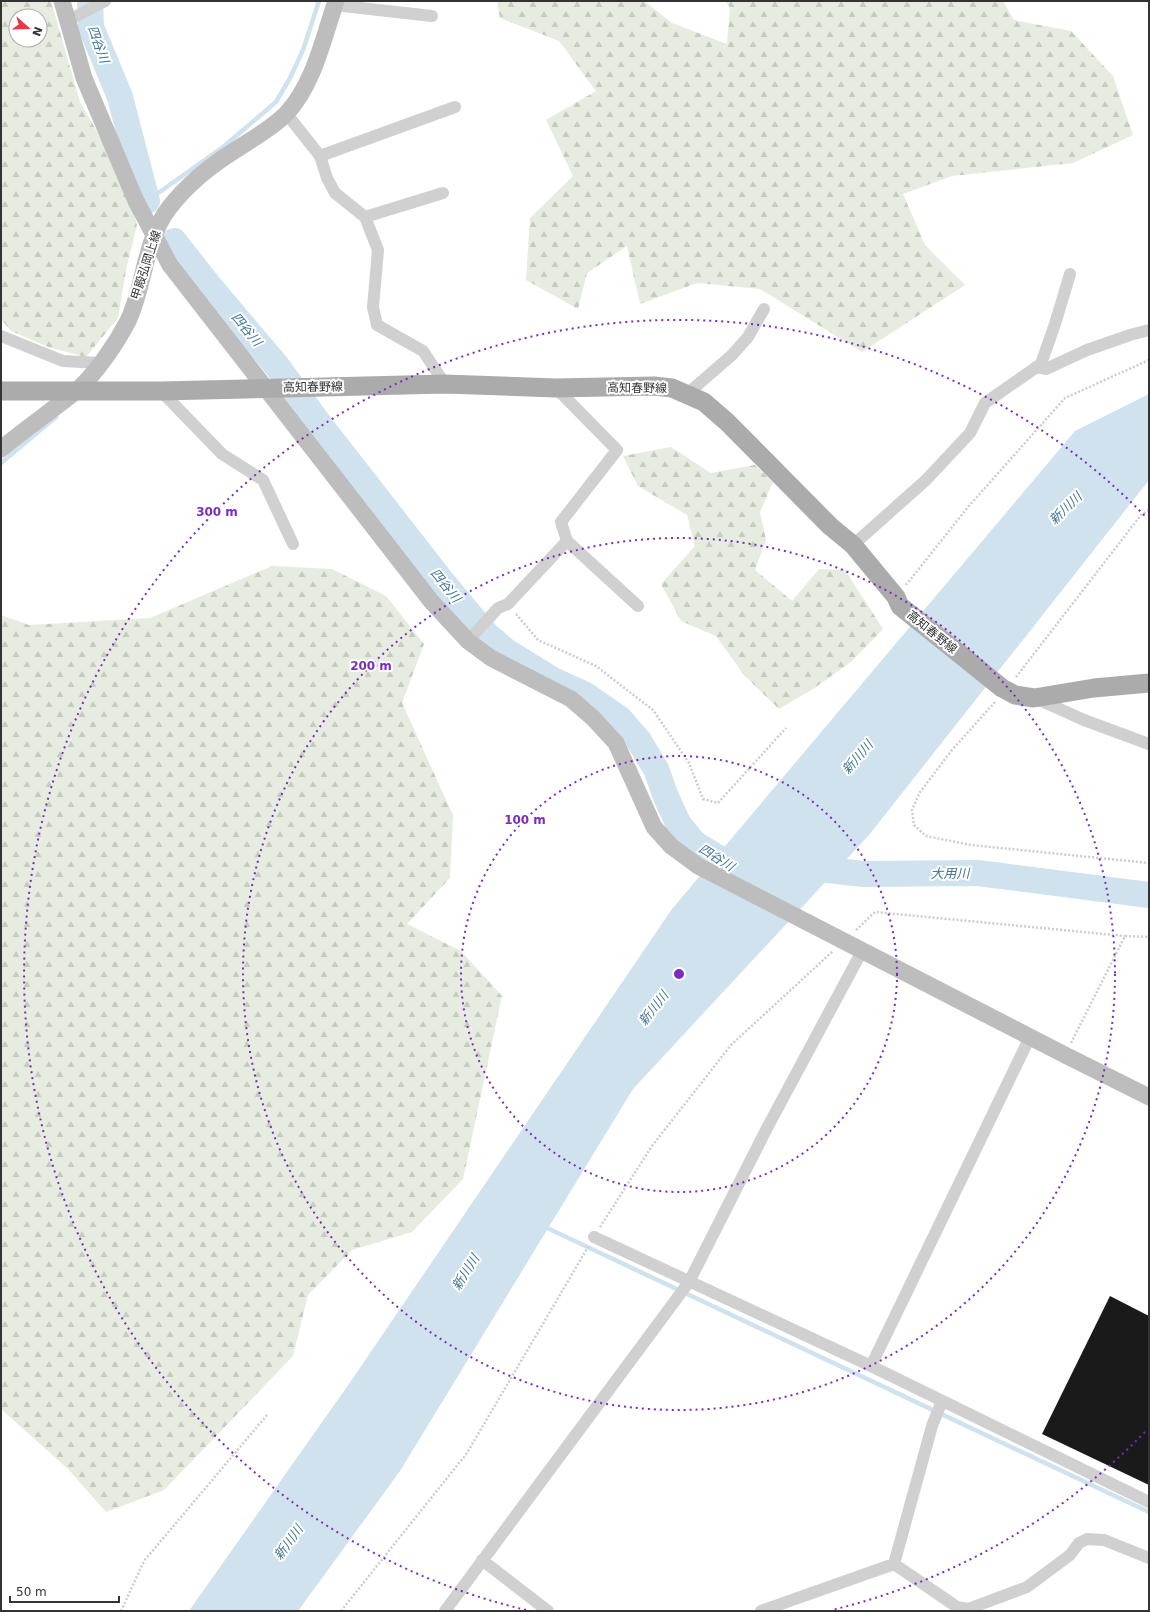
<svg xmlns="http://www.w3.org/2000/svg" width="1150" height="1612" viewBox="0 0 1150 1612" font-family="'DejaVu Sans','Noto Sans JP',sans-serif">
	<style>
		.forest { fill: url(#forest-firs); fill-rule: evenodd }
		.water { fill: #cfe2ee }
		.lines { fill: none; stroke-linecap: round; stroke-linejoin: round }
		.stream { stroke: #cfe2ee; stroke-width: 4.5 }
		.river { stroke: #cfe2ee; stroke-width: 26 }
		.building { fill: #1a1a1a }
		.path { stroke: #cdcdcd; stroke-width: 2.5; stroke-dasharray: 2 2; stroke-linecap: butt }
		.street { stroke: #d0d0d0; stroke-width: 12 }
		.secondary { stroke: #bdbdbd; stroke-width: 17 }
		.primary { stroke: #ababab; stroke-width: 19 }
		.ring { fill: none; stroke: #7b2cbf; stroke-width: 2; stroke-dasharray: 2 4 }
		.labels { text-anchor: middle; stroke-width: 4; stroke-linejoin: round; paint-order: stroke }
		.street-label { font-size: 12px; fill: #333; stroke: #fff }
		.water-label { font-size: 13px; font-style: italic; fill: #3f7597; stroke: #fff }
		.centre { fill: #7b2cbf; stroke: #fff; stroke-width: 2 }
		.ring-label { font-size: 12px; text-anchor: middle; font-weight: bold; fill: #7b2cbf; stroke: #fff; stroke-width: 4; stroke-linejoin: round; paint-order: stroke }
	</style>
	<defs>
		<pattern id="forest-firs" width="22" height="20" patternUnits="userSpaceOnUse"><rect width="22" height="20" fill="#e6ecdf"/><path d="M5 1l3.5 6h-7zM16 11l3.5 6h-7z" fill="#c6cbc0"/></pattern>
	</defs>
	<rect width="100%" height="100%" fill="#fff"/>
	<!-- forest -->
	<path class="forest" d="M1 1H51L80 102 125 180 137 225 126 270 118 318 86 357 48 347 11 331 1 319ZM16 16H40V40H16Z
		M497 1H644L672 23 727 44 730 8 726 1H1003L1014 20 1071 31 1113 76 1133 135 1073 163 952 176 903 194 925 245 965 285 862 352 760 289 697 283 640 304 627 246 587 273 578 309 526 280 530 218 573 176 546 120 596 91 559 41 500 18Z
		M671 447 711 473 755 465 773 482 760 512 766 540 755 570 792 601 819 569 845 570 883 629 851 662 813 689 779 709 744 675 716 636 681 621 661 584 695 546 687 515 638 486 623 456Z
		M272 566 332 569 386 596 424 644 402 703 453 815 450 878 407 924 461 951 502 996 463 1179 412 1232 352 1250 308 1295 293 1356 164 1490 106 1512 68 1469 1 1409V615L29 625 150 618Z"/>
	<!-- water -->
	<path class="water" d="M1149 394V480L869 835 633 1089 400 1471 298 1611H189L351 1381 672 909 1075 431Z"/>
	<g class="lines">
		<!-- stream -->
		<path class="stream" d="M147 201 223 147 276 102 290 78 303 50 319 1
			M1 463 56 417
			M543 1226 1149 1512"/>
		<!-- river -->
		<path class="river" d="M90 1 91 27 120 97 147 201
			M174 241 211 288 277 366 317 421 441 580 487 635 506 651 553 680 584 694 620 719 639 741 656 769 666 797 678 823 694 843 746 875
			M801 867 863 874 978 873 1149 895"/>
	</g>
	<!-- building -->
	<path class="building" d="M1110 1296 1149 1316V1485L1042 1434Z"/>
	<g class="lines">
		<!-- path -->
		<path class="path" d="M906 585 968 507 1065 398 1149 360
			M516 614 538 640 596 666 653 710 689 763 703 799 718 803 786 728
			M1016 677 1141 515 1149 510
			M995 702 952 750 920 792 912 810 914 825 926 836 971 845 1149 863
			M856 930 875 912 1125 936
			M1071 1043 1125 936 1149 937
			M600 1227 652 1146 731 1045 833 951
			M121 1611 144 1561 267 1415
			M341 1611 467 1453 588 1247"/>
		<!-- street -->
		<path class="street" d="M334 5 432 16
			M67 21 105 1
			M286 113 320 156 327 178 335 193 365 217 378 250 373 307 377 325 423 351 445 384
			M320 156 455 107
			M365 217 443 193
			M1 336 63 361 100 363
			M1036 367 1046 369 1087 350 1130 335 1149 330
			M161 391 222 454 263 480 293 544
			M687 394 732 355 748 337 764 309
			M567 541 638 606
			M853 545 926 480 970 433 985 403 1041 364 1055 324 1070 274
			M468 641 498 608 508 604 567 541 561 522 617 450 556 388
			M1035 698 1084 720 1149 744
			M594 1237 871 1366 1149 1502
			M871 1366 1030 1037
			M482 1560 548 1611
			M894 1564 932 1426 942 1401
			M445 1611 689 1282 767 1128 862 951
			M761 1611 894 1564 957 1607 968 1609 1027 1587 1070 1555 1079 1543 1087 1539 1104 1540 1149 1558"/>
		<!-- secondary -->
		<path class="secondary" d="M62 1 84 78 136 201 170 265 431 601 468 641 491 658 571 699 593 718 616 743 654 827 671 846 698 866 1065 1055 1149 1097
			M1 449C25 429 51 411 75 392 95 375 116 344 128 321 145 285 144 241 169 208 186 186 210 166 234 151 252 139 271 129 286 114 314 84 323 39 336 1"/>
		<!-- primary -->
		<path class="primary" d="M1 391H161L445 384 556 388 654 386 672 388 704 402 727 422 830 526 853 545 896 597 900 606 1002 688 1015 695 1034 698 1094 688 1149 683"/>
	</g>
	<!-- distance rings -->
	<g class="ring">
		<circle cx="679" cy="974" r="218"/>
		<circle cx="679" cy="974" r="436"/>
		<path d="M1145 1432A654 654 0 0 1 832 1610M526 1610A654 654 0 1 1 1145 516"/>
	</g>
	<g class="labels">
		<!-- street labels -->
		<g class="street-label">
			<text transform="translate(146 265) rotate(-72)" y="4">甲殿弘岡上線</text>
			<text transform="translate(313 387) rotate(-1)" y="4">高知春野線</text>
			<text transform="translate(637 388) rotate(1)" y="4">高知春野線</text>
			<text transform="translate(932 632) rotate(39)" y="4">高知春野線</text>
		</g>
		<!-- water labels -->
		<g class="water-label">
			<text transform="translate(99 44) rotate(70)" y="5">四谷川</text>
			<text transform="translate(247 329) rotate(50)" y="5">四谷川</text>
			<text transform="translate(1065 508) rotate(-44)" y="5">新川川</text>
			<text transform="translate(446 585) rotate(51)" y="5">四谷川</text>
			<text transform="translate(857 757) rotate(-49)" y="5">新川川</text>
			<text transform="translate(717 857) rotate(32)" y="5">四谷川</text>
			<text transform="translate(950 873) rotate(-1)" y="5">大用川</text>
			<text transform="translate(653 1008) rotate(-52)" y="5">新川川</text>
			<text transform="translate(465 1272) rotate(-58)" y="5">新川川</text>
			<text transform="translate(288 1542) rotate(-54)" y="5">新川川</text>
		</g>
	</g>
	<circle cx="679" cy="974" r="6" class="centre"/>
	<g class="ring-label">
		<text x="217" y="516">300 m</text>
		<text x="371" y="670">200 m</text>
		<text x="525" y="824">100 m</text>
	</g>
	<!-- border -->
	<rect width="1150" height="1612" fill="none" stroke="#333333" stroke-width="4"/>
	<!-- north arrow -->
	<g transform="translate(28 28) rotate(110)"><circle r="19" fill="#ffffff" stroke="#adadad"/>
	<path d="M0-3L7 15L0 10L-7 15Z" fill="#e63946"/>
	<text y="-6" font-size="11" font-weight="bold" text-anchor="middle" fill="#333333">N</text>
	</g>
	<!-- scale -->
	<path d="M10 1596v6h109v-6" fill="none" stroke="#333333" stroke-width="2"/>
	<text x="16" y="1596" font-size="12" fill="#333333" stroke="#ffffff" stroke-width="3" paint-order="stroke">50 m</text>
</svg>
